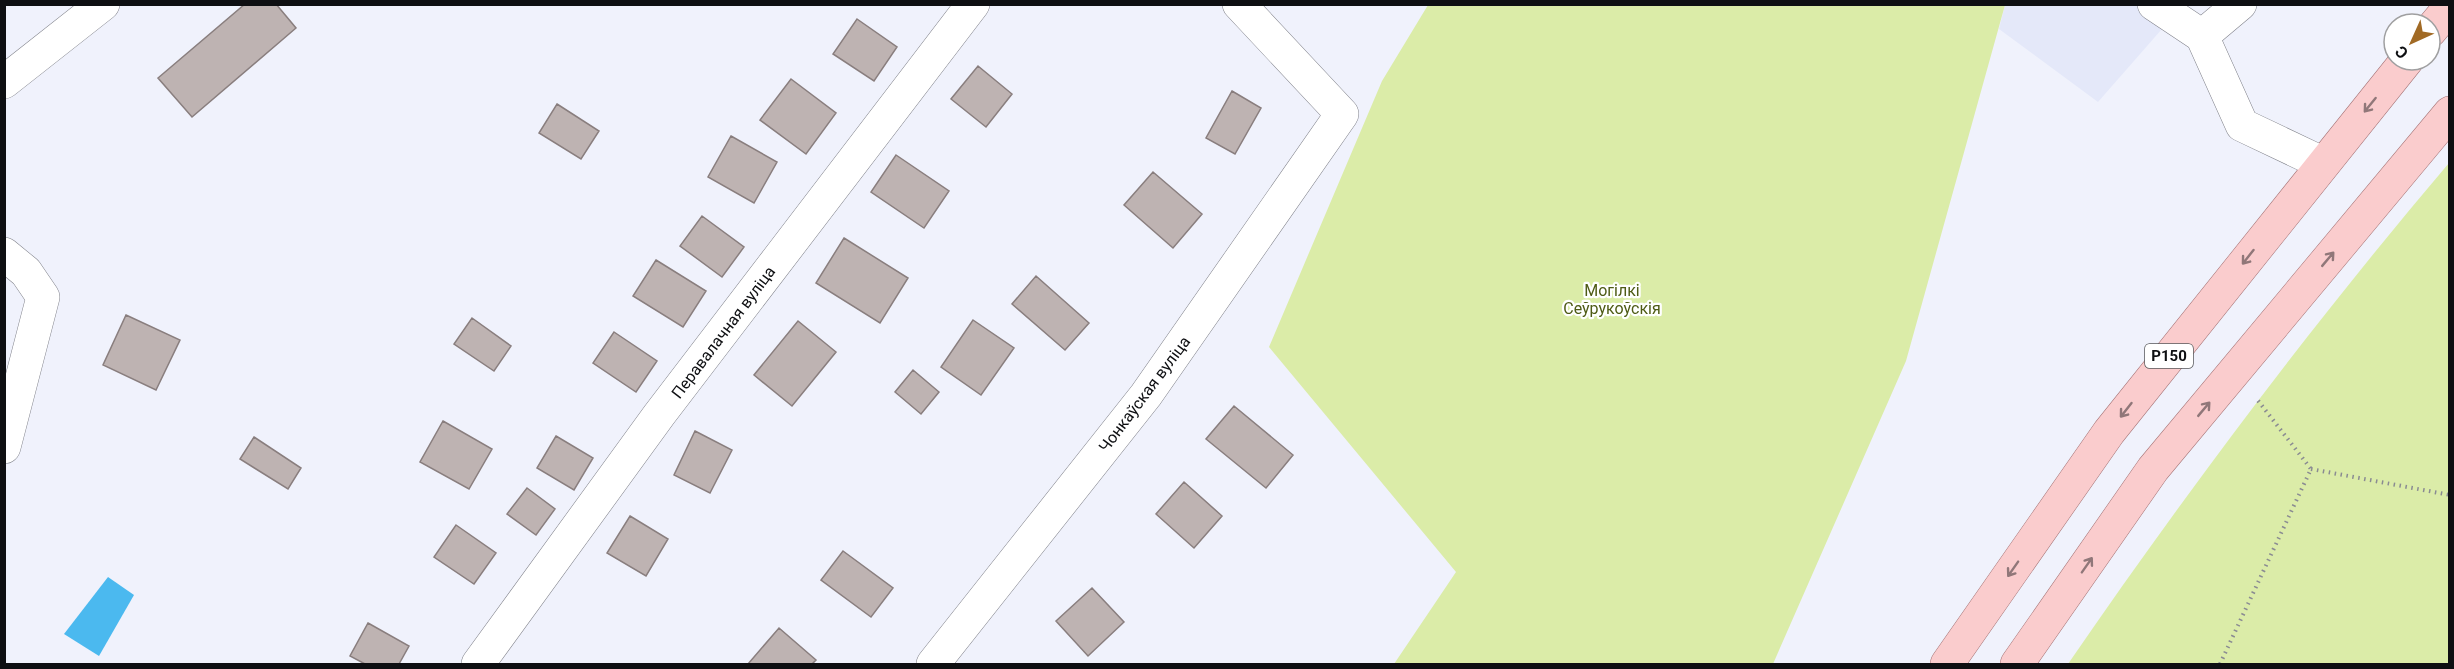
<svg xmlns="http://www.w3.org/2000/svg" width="2454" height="669" viewBox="0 0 2454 669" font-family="Roboto,sans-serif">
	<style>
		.built { fill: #e4e8f9 }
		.green { fill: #dbeca8 }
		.water { fill: #4bb9ef }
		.building { fill: #beb3b2; stroke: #897e7e; stroke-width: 1.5 }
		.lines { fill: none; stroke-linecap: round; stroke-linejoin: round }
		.minor-casing { stroke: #80828a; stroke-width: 34 }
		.major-casing { stroke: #a57476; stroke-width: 34 }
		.path { stroke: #8a8b92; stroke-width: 4; stroke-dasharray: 1.5 4.5; stroke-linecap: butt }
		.minor { stroke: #fff; stroke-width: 33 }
		.major { stroke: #facccd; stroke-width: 33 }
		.oneway { stroke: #907779 }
		.labels { text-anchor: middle; stroke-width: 4.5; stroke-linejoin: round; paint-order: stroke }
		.shield { fill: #fff; stroke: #565759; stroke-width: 1.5 }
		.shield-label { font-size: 15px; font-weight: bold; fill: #0e0f12 }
		.park-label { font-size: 16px; fill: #4e5b15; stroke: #fff }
		.street-label { font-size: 16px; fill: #0e0f12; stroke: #fff }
	</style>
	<rect width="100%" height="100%" fill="#f0f2fc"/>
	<!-- built -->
	<path class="built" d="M2005 5H2183L2098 102 1999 29Z"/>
	<!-- green -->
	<path class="green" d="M1428 5H2005L1906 361 1773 664H1394L1456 572 1269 347 1382 81Z
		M2449 163V664H2068C2187 491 2313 323 2449 163Z"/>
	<!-- water -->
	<path class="water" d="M108 577 134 595 99 656 64 634Z"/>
	<!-- building -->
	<path class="building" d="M245 4H276L296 28 192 117 158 78Z
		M857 19 897 47 874 81 833 54Z
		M978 66 1012 94 986 127 951 99Z
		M791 79 836 113 806 154 760 120Z
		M1232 91 1261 108 1235 154 1206 138Z
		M557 104 599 131 581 159 539 133Z
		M731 136 777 162 754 203 708 177Z
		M896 155 949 191 924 228 871 192Z
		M1153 172 1202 214 1173 248 1124 205Z
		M702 216 744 247 722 277 680 246Z
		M844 238 908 278 880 323 816 283Z
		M656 260 706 291 683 327 633 296Z
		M1036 276 1089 323 1065 350 1012 304Z
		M126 315 180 340 156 390 103 365Z
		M472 318 511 346 494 371 454 344Z
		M973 320 1014 348 981 395 941 367Z
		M798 321 836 352 792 406 754 375Z
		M614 332 657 361 636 392 593 363Z
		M913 370 939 392 921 414 895 392Z
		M1234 406 1293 455 1266 488 1206 439Z
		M443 421 492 449 469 489 420 462Z
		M695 431 732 450 710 493 674 475Z
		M556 436 593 458 574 490 537 468Z
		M254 437 301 468 288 489 240 459Z
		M1184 482 1222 516 1194 548 1156 514Z
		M527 488 555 509 536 535 507 514Z
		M630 516 668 539 646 576 607 553Z
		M456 525 496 553 474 584 434 557Z
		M843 551 893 588 871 617 821 580Z
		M1092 588 1124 622 1088 656 1056 621Z
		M368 623 409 646 399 664H365L350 656Z
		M779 628 816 660 812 664H748Z"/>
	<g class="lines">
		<defs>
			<path id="minor" d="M2154 4 2202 36
				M2240 4 2202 36 2242 125 2322 163
				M4 82 103 4
				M4 254 26 272 43 297 4 447
				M478 664 659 415 973 4
				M933 664 1146 395 1342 114 1239 4"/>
			<path id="major" d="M2430 31 2450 7
				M1947 664 2109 432 2407 60
				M2017 664 2153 469 2450 113"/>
		</defs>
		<!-- minor casing -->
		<use href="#minor" class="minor-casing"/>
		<!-- major casing -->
		<use href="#major" class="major-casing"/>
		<!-- path -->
		<path class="path" d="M2311 469 2450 495
			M2220 664 2311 469 2256 398"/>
		<!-- minor -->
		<use href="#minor" class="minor"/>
		<!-- major -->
		<use href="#major" class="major"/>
	</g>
	<!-- one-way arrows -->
	<defs><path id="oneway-shaft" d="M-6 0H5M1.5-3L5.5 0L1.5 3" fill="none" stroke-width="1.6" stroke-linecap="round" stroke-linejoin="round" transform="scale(1.5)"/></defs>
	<g class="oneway">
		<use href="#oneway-shaft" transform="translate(2370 105) rotate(129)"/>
		<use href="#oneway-shaft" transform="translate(2248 257) rotate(128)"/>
		<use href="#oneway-shaft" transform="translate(2328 259) rotate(-50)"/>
		<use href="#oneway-shaft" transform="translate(2204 409) rotate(-50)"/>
		<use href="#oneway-shaft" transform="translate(2126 410) rotate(128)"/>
		<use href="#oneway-shaft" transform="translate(2087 565) rotate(-55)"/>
		<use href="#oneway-shaft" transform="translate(2013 569) rotate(125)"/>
	</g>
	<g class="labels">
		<!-- shield labels -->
		<rect class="shield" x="2145" y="344" width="48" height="24" rx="4.5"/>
		<g class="shield-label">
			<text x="2169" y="361">Р150</text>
		</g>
		<!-- park labels -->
		<g class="park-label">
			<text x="1612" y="296">Могілкі<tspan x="1612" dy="18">Сеўрукоўскія</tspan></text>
		</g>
		<!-- street labels -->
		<g class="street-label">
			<text transform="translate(723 332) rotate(-53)" y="6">Перавалачная вуліца</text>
			<text transform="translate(1144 394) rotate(-53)" y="6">Чонкаўская вуліца</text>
		</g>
	</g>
	<!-- border -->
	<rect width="2454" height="669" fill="none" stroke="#0e0f12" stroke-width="12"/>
	<!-- north arrow -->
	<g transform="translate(2412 42) rotate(225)"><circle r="28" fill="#ffffff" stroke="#9f9fa0" stroke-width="1.5"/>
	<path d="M0-4.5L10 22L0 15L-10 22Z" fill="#a16a25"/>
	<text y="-9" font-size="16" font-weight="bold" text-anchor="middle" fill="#0e0f12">С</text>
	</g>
</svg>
